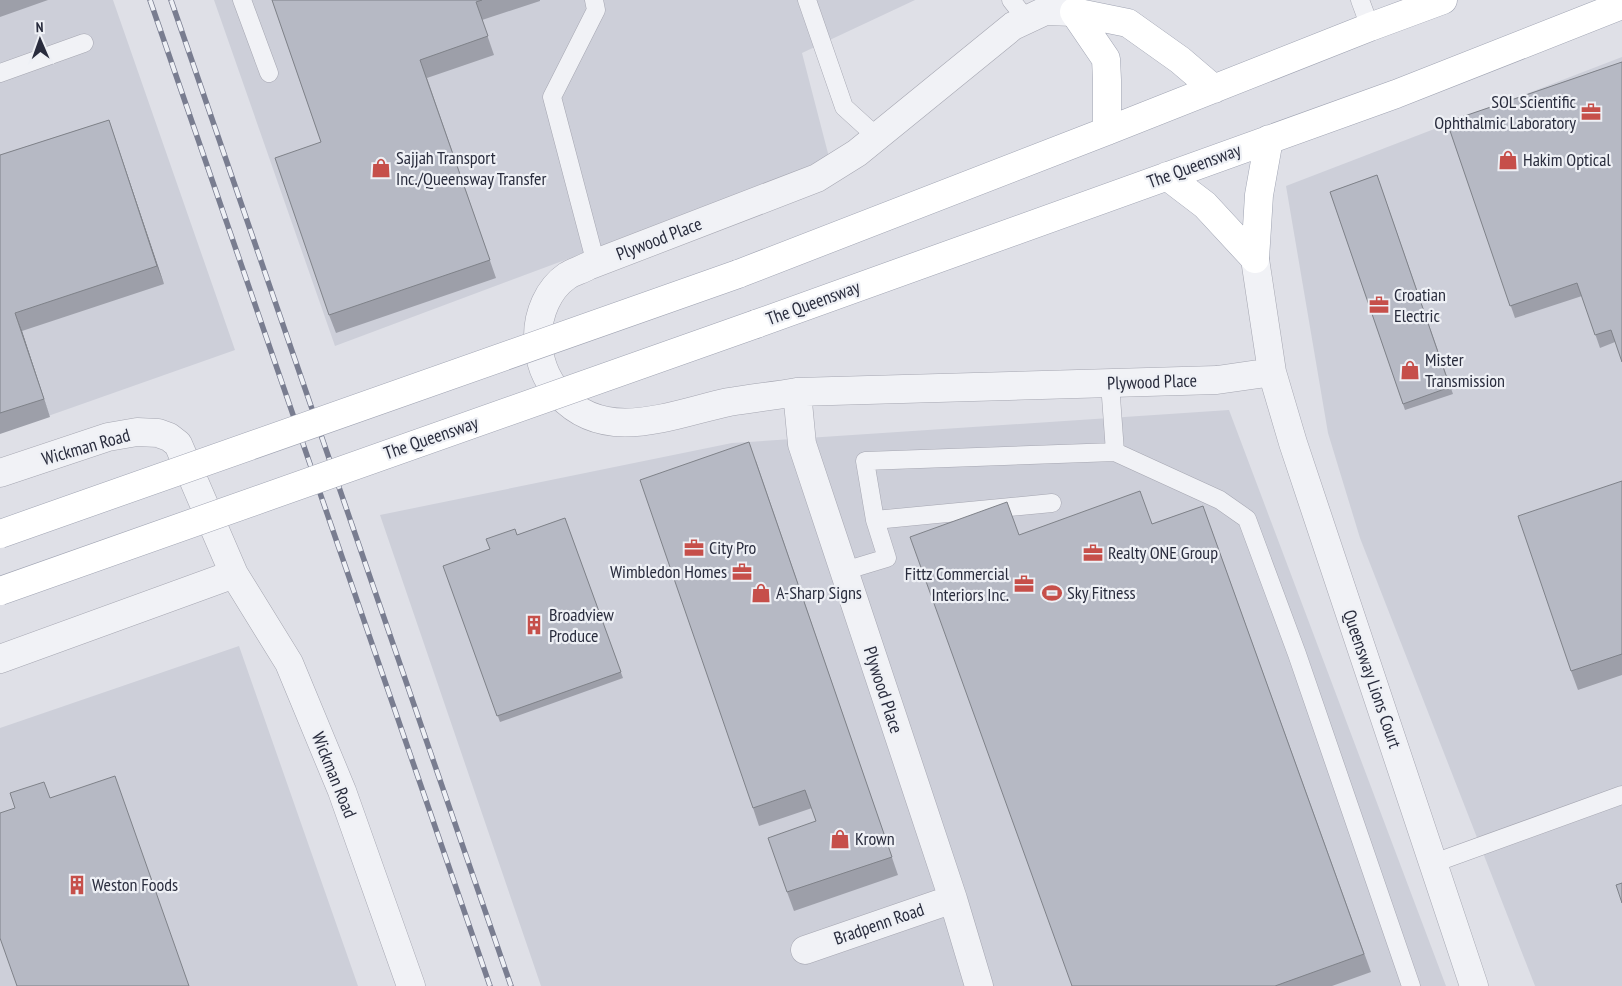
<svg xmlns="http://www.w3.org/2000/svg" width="1622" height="986" viewBox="0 0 1622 986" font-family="'PT Sans Narrow',sans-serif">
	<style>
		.built { fill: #cdcfd9 }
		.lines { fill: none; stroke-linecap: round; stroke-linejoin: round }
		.lane-casing { stroke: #a5a6b1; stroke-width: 19 }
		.street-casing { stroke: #a5a6b1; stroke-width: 29 }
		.primary-casing { stroke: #9fa3b2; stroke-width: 29 }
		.lane { stroke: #f1f2f6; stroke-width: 18 }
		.street { stroke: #f1f2f6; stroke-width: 28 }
		.primary { stroke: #fff; stroke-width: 28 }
		.rail-casing { stroke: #797d90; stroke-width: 5.5 }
		.rail { stroke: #eef0f5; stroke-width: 4; stroke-dasharray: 11; stroke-linecap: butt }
		.primary-bridge-casing { stroke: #9fa3b2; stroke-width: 29; stroke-linecap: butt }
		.primary-bridge { stroke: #fff; stroke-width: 28 }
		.wall { fill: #9d9fa9 }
		.shaded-wall { fill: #7f8289 }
		.building { fill: #b6b9c4; stroke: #7f8289 }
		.labels { text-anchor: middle; stroke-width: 4.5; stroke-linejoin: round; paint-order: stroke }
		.poi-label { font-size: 18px; fill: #292c3d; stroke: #eef0f5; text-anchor: start }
		.street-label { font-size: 18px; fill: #292c3d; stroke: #eef0f5 }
	</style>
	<rect width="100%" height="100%" fill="#dfe0e7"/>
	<!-- built -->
	<path class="built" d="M0 0H113L235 350 0 433Z
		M214 0H915L802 53 830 161 335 346Z
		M1622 57V986H1535L1360 538 1328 433 1286 186Z
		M1229 410 1446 986H541L380 515 732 443Z
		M239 646 358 986H0V728Z"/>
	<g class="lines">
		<defs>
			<path id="lane" d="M242 0 269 73
				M594 0 596 10 552 97 596 264
				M807 0 844 107 877 137
				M1011 0 1027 20
				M1360 0 1370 27
				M0 73 84 43
				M1115 452 1220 500 1247 519 1297 654 1411 986
				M1052 503 875 520 865 461 1115 452 1110 383
				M844 571 887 558 875 520
				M1434 863 1622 795"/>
			<path id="street" d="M1074 12 1045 11 1013 26 857 153 817 178 588 266C581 270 573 272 567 276 548 289 538 314 538 336 538 358 544 378 560 395 606 445 672 414 729 402 751 398 774 396 797 392L1217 380 1272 372
				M1255 259 1272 372 1293 443 1474 986
				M797 392 802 444 953 899 979 986
				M0 473 108 437 137 432 158 433 169 437 178 444 234 574 289 663 342 791 411 986
				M0 659 234 574
				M805 950 953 899"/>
			<path id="primary" d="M1074 12 1128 23 1180 60 1214 89
				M1074 12 1106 59 1107 80V131
				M1167 176 1205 205 1255 259
				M1255 259 1259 195 1269 139
				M738 274 1107 131 1370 27 1443 0
				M756 324 1396 94 1622 5"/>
		</defs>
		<!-- lane casing -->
		<use href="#lane" class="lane-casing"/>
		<!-- street casing -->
		<use href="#street" class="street-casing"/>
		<!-- primary casing -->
		<use href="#primary" class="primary-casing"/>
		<!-- lane -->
		<use href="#lane" class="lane"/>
		<!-- street -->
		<use href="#street" class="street"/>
		<!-- primary -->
		<use href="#primary" class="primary"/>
		<defs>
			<path id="rail" d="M150 0 490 986
				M171 0 511 986"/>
		</defs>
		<!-- rail casing -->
		<use href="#rail" class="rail-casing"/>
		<!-- rail -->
		<use href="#rail" class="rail"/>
		<defs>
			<path id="primary-bridge" d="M0 534 738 274
				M0 591 756 324"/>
		</defs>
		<!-- primary-bridge casing -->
		<use href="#primary-bridge" class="primary-bridge-casing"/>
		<!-- primary-bridge -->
		<use href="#primary-bridge" class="primary-bridge"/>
	</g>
	<!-- wall -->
	<path class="wall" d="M0 0H48L0 17Z
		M272 0H540V1L482 20 494 55 427 78 496 278 336 333 329 315 321 142Z
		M1622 62 1615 342 1600 348 1582 296 1515 318 1447 122Z
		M109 120 164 284 22 331 50 417 0 434V155Z
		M1377 175 1453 394 1405 410 1330 192Z
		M756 461 898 875 794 911 787 892 816 821 812 808 759 826 753 808Z
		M1622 481V675L1578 690 1571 671Z
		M1203 506 1371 972 1332 986H1072L1019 535 1152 524Z
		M565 518 623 678 500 722 443 566 490 549 517 535Z"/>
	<!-- shaded-wall -->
	<path class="shaded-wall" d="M109 120 115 138 164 284 157 266Z
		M15 313 22 331 50 417 44 399Z"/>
	<!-- building -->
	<path class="building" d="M272 0H482L476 2 488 36 420 60 490 260 329 315 275 158 321 142Z
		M1622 62V362L1611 330 1595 335 1577 283 1510 306 1447 122Z
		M109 120 157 266 15 313 44 399 0 413V155Z
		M1377 175 1450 387 1403 404 1330 192Z
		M749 442 892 857 787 892 768 838 816 821 805 790 753 808 640 480Z
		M1622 481V654L1571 671 1518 516Z
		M1140 491 1152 524 1203 506 1364 954 1275 986H1072L910 537 1007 502 1019 535Z
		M565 518 621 672 497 716 443 566 490 549 486 539 515 529 517 535Z
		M115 776 189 986H17L0 938V813L15 808 10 793 44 782 50 798Z
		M1622 883V903L1616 885Z"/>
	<!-- icons -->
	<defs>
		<symbol id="office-bare" viewBox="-9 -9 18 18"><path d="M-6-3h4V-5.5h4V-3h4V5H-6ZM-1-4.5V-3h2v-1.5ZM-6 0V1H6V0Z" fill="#c64f4a" stroke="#eef0f5" stroke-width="2.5" paint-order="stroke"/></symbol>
		<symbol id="shop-bare" viewBox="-9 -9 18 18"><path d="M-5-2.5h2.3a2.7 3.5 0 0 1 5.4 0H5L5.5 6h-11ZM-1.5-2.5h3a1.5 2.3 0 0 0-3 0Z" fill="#c64f4a" stroke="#eef0f5" stroke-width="2.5" paint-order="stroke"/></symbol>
		<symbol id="stadium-bare" viewBox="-9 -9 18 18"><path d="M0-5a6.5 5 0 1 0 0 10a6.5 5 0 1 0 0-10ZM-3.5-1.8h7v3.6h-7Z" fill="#c64f4a" stroke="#eef0f5" stroke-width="2.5" paint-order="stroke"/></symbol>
		<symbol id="building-bare" viewBox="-9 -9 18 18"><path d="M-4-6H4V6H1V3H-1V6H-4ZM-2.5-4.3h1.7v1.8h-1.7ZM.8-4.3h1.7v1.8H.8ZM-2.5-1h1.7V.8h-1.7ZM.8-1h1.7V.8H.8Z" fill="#c64f4a" stroke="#eef0f5" stroke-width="2.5" paint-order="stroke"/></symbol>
	</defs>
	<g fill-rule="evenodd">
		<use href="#office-bare" x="1577" y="98" width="28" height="28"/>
		<use href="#shop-bare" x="1494" y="146" width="28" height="28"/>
		<use href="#shop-bare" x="367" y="154" width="28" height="28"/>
		<use href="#office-bare" x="1365" y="291" width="28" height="28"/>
		<use href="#shop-bare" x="1396" y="356" width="28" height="28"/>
		<use href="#office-bare" x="680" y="534" width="28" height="28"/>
		<use href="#office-bare" x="1079" y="539" width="28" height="28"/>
		<use href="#office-bare" x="728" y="558" width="28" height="28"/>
		<use href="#office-bare" x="1010" y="570" width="28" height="28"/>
		<use href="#shop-bare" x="747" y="579" width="28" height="28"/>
		<use href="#stadium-bare" x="1038" y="579" width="28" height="28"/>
		<use href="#building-bare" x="520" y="611" width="28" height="28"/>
		<use href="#shop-bare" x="826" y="825" width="28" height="28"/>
		<use href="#building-bare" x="63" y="871" width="28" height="28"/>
	</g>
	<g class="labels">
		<!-- poi labels -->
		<g class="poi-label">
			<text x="1576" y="108" text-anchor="end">SOL Scientific<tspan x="1576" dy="21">Ophthalmic Laboratory</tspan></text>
			<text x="396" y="164">Sajjah Transport<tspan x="396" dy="21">Inc./Queensway Transfer</tspan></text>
			<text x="1523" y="166">Hakim Optical</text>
			<text x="1394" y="301">Croatian<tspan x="1394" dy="21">Electric</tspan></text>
			<text x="1425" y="366">Mister<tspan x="1425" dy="21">Transmission</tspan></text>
			<text x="709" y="554">City Pro</text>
			<text x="1108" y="559">Realty ONE Group</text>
			<text x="727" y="578" text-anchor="end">Wimbledon Homes</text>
			<text x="1009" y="580" text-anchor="end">Fittz Commercial<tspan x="1009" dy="21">Interiors Inc.</tspan></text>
			<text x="776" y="599">A-Sharp Signs</text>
			<text x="1067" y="599">Sky Fitness</text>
			<text x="549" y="621">Broadview<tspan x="549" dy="21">Produce</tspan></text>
			<text x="855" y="845">Krown</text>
			<text x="92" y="891">Weston Foods</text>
		</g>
		<!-- street labels -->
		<g class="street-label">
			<text transform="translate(1194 166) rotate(-20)" y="6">The Queensway</text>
			<text transform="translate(659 239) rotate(-21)" y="6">Plywood Place</text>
			<text transform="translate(813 303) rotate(-20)" y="6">The Queensway</text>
			<text transform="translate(1152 382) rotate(-2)" y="6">Plywood Place</text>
			<text transform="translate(431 438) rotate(-19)" y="6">The Queensway</text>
			<text transform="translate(86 447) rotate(-16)" y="6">Wickman Road</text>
			<text transform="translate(1372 679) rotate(71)" y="6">Queensway Lions Court</text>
			<text transform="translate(883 690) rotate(72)" y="6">Plywood Place</text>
			<text transform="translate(334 775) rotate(68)" y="6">Wickman Road</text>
			<text transform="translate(879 924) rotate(-19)" y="6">Bradpenn Road</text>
		</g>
	</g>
	<!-- north arrow -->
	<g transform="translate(40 40) rotate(358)" stroke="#eef0f5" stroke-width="4" paint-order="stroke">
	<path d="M0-4L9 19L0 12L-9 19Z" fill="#292c3d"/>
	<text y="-8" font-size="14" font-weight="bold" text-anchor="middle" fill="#292c3d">N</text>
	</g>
</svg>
